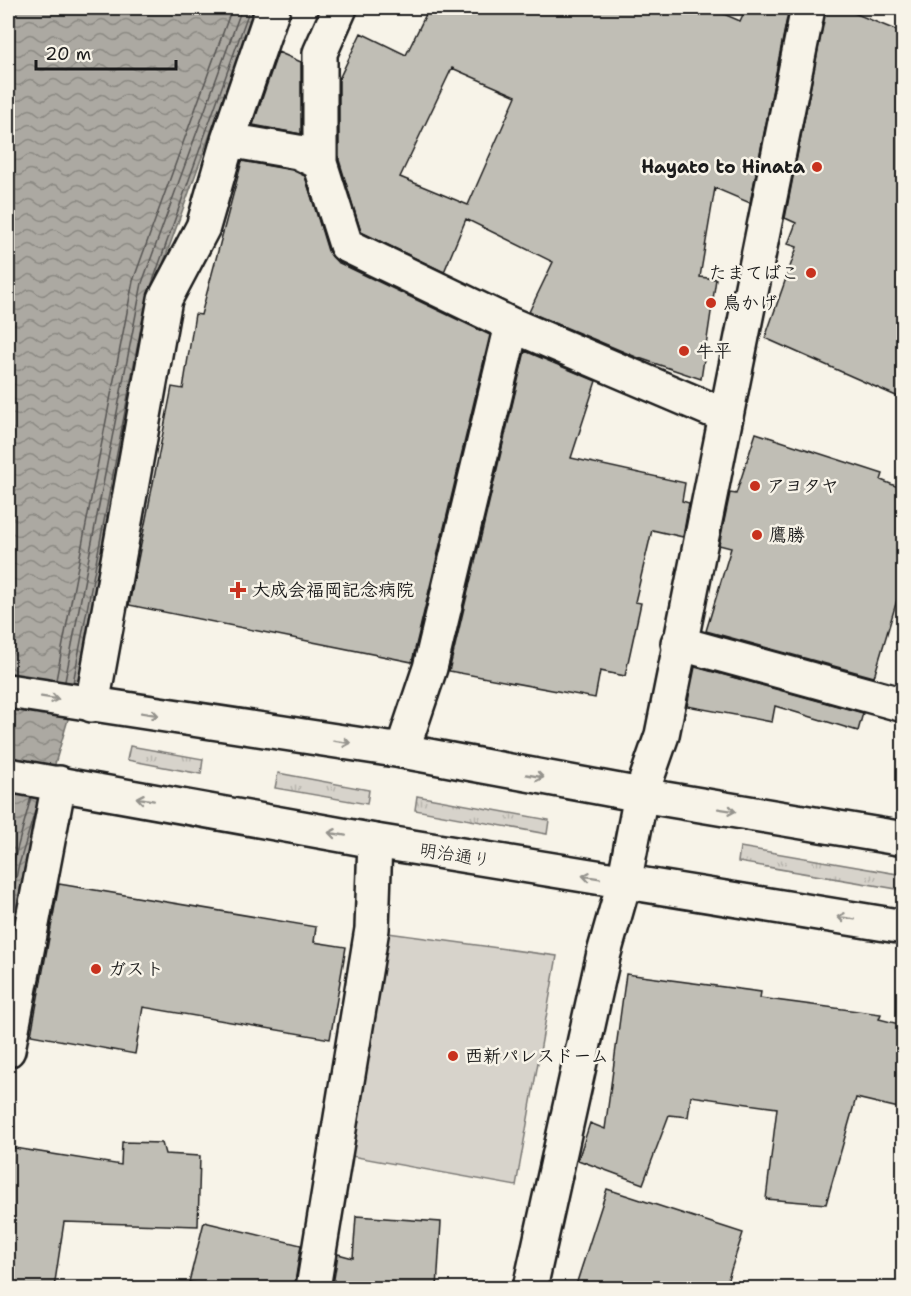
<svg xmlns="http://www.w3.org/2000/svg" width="911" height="1296" viewBox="0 0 911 1296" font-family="'Shantell Sans','Klee One',sans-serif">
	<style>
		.grass { fill: url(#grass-tufts); stroke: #7a7874; stroke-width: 1.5 }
		.park { fill: #d7d3cb; stroke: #7a7874; stroke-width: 1.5 }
		.water { fill: url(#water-waves); stroke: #72716c; stroke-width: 1.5 }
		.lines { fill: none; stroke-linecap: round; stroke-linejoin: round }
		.shore { stroke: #565452; stroke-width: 1.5 }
		.building { fill: #c0beb5; stroke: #1c1c1c; stroke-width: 1.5; fill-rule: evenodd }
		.street-casing { stroke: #1c1c1c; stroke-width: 38 }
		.secondary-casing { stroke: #1c1c1c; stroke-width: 38 }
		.street { stroke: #f7f3e8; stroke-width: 33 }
		.secondary { stroke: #f7f3e8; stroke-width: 33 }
		.oneway { stroke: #94928c }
		.poi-dot { fill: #c8321e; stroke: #f7f3e8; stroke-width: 2 }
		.labels { text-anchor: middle; stroke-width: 5; stroke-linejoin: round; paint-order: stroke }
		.poi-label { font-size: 18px; font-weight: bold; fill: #1c1c1c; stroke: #f7f3e8; text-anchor: start }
		.street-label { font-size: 18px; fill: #1c1c1c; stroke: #f7f3e8 }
	</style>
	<defs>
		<pattern id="grass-tufts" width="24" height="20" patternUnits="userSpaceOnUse" patternTransform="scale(1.5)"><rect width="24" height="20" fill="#d7d3cb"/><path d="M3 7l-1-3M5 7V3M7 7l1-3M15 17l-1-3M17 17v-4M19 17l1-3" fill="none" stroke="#b8b5ae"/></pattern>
		<pattern id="water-waves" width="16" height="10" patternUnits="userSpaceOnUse" patternTransform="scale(1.5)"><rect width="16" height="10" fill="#aca9a2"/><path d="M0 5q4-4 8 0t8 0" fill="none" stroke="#8b8983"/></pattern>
	</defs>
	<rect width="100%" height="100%" fill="#f7f3e8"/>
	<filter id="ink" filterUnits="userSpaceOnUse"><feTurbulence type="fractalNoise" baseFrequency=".0167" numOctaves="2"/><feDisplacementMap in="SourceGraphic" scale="12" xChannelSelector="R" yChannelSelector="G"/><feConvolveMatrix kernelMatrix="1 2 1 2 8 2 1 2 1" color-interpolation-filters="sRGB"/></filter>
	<g filter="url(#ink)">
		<!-- grass -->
		<path class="grass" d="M130 746 203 759 201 774 127 760Z
			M278 773 369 790 367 804 275 788Z
			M417 796 549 820 547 834 415 810Z
			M740 847 903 875V890L738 862Z"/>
		<!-- park -->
		<path class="park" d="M388 933 557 956 516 1186 351 1156Z"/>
		<!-- water -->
		<path class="water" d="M8 8H256L155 286 83 668 24 870 8 952Z"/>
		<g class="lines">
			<!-- shore -->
			<path class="shore" d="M148 295 250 8
				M56 680 133 281 232 8
				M65 681 142 283 242 8
				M73 683 145 307
				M8 883 31 797
				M8 921 18 868 36 808"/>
		</g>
		<!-- building -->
		<path class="building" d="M429 8H710L740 21 746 8H789L750 203 715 188 700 277 716 279 701 379 636 357 529 312 553 262 466 219 444 272 361 232 339 160V79L361 33 406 55ZM452 68 516 96 468 205 400 177Z
			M826 8H842L903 33V399L765 338 797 247 788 244 796 223 785 218Z
			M278 52 301 62V134L253 125Z
			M242 161 292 170 305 176 328 251 337 262 490 335 412 662 129 605 172 387 183 389 195 314 201 315Z
			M525 351 596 381 571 458 685 483 682 501 689 503 683 537 652 530 635 602 641 603 625 676 600 671 595 698 449 671Z
			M756 433 883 474 881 480 903 489V580L874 677 706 631 731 548 719 545 730 493 736 494Z
			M695 667 863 713 858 731 775 706 772 722 687 706Z
			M59 884 316 927 314 942 346 947 330 1039 143 1007 135 1054 31 1035Z
			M626 974 761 992 760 998 881 1014 879 1019 903 1025V1109L856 1098 826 1204 766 1199 777 1108 691 1096 688 1117 669 1115 643 1184 578 1160 590 1123 605 1129Z
			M122 1142 162 1143 165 1154 200 1156 198 1226 64 1222 54 1288H8V1147L121 1165Z
			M607 1189 743 1233 725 1288H575Z
			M356 1216 441 1222 437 1288 333 1285 338 1254 353 1258Z
			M204 1222 301 1245 295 1282 291 1288H217L189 1282Z"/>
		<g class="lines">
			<defs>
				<path id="street" d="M340 8 320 53V163L346 245 512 325 726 416
					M228 140 298 152 320 163
					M678 643 904 705
					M92 705 165 299 203 227 228 140 273 8
					M402 751 430 668 512 325
					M8 1050 59 783
					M313 1288 372 929 375 841"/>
				<path id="secondary" d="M8 691 402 751 641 795 904 839
					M8 775 375 841 904 927
					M530 1288 604 953 624 883 641 795 662 735 808 8"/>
			</defs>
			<!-- street casing -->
			<use href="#street" class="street-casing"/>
			<!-- secondary casing -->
			<use href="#secondary" class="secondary-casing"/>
			<!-- street -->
			<use href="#street" class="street"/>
			<!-- secondary -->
			<use href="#secondary" class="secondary"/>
		</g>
		<!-- one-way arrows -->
		<defs><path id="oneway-shaft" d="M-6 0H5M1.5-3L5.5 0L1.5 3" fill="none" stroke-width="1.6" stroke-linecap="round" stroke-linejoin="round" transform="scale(1.5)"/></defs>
		<g class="oneway">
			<use href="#oneway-shaft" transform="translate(50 698) rotate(9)"/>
			<use href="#oneway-shaft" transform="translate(150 714) rotate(9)"/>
			<use href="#oneway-shaft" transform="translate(342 742) rotate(9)"/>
			<use href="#oneway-shaft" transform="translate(535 776) rotate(10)"/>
			<use href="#oneway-shaft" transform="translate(145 799) rotate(-170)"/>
			<use href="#oneway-shaft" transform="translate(727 810) rotate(9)"/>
			<use href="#oneway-shaft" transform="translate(337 834) rotate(-170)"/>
			<use href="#oneway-shaft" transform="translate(591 877) rotate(-171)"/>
			<use href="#oneway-shaft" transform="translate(846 918) rotate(-171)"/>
		</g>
	</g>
	<!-- markers -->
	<g class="poi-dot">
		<circle cx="817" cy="167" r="6"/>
		<circle cx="811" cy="273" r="6"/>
		<circle cx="711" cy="303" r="6"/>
		<circle cx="684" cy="351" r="6"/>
		<circle cx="755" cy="486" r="6"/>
		<circle cx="757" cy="535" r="6"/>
		<path d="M235 581h6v6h6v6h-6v6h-6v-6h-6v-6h6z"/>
		<circle cx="96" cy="969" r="6"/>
		<circle cx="453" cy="1056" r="6"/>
	</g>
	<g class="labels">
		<!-- poi labels -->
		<g class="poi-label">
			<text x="805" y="173" text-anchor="end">Hayato to Hinata</text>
			<text x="799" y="279" text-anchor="end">たまてばこ</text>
			<text x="723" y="309">鳥かげ</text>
			<text x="696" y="357">牛平</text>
			<text x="767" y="492">アヨタヤ</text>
			<text x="769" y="541">鷹勝</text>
			<text x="252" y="596">大成会福岡記念病院</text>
			<text x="108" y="975">ガスト</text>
			<text x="465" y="1062">西新パレスドーム</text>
		</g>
		<!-- street labels -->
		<g class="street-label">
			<text transform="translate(455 855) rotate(9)" y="6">明治通り</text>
		</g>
	</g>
	<!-- margin -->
	<rect width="911" height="1296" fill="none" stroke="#f7f3e8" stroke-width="30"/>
	<rect x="15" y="15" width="881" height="1266" fill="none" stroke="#1c1c1c" stroke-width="2" filter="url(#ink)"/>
	<!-- scale -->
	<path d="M36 60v9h140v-9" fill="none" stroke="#1c1c1c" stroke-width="3"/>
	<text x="45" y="60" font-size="18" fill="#1c1c1c" stroke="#f7f3e8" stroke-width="4.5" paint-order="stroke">20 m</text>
</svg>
